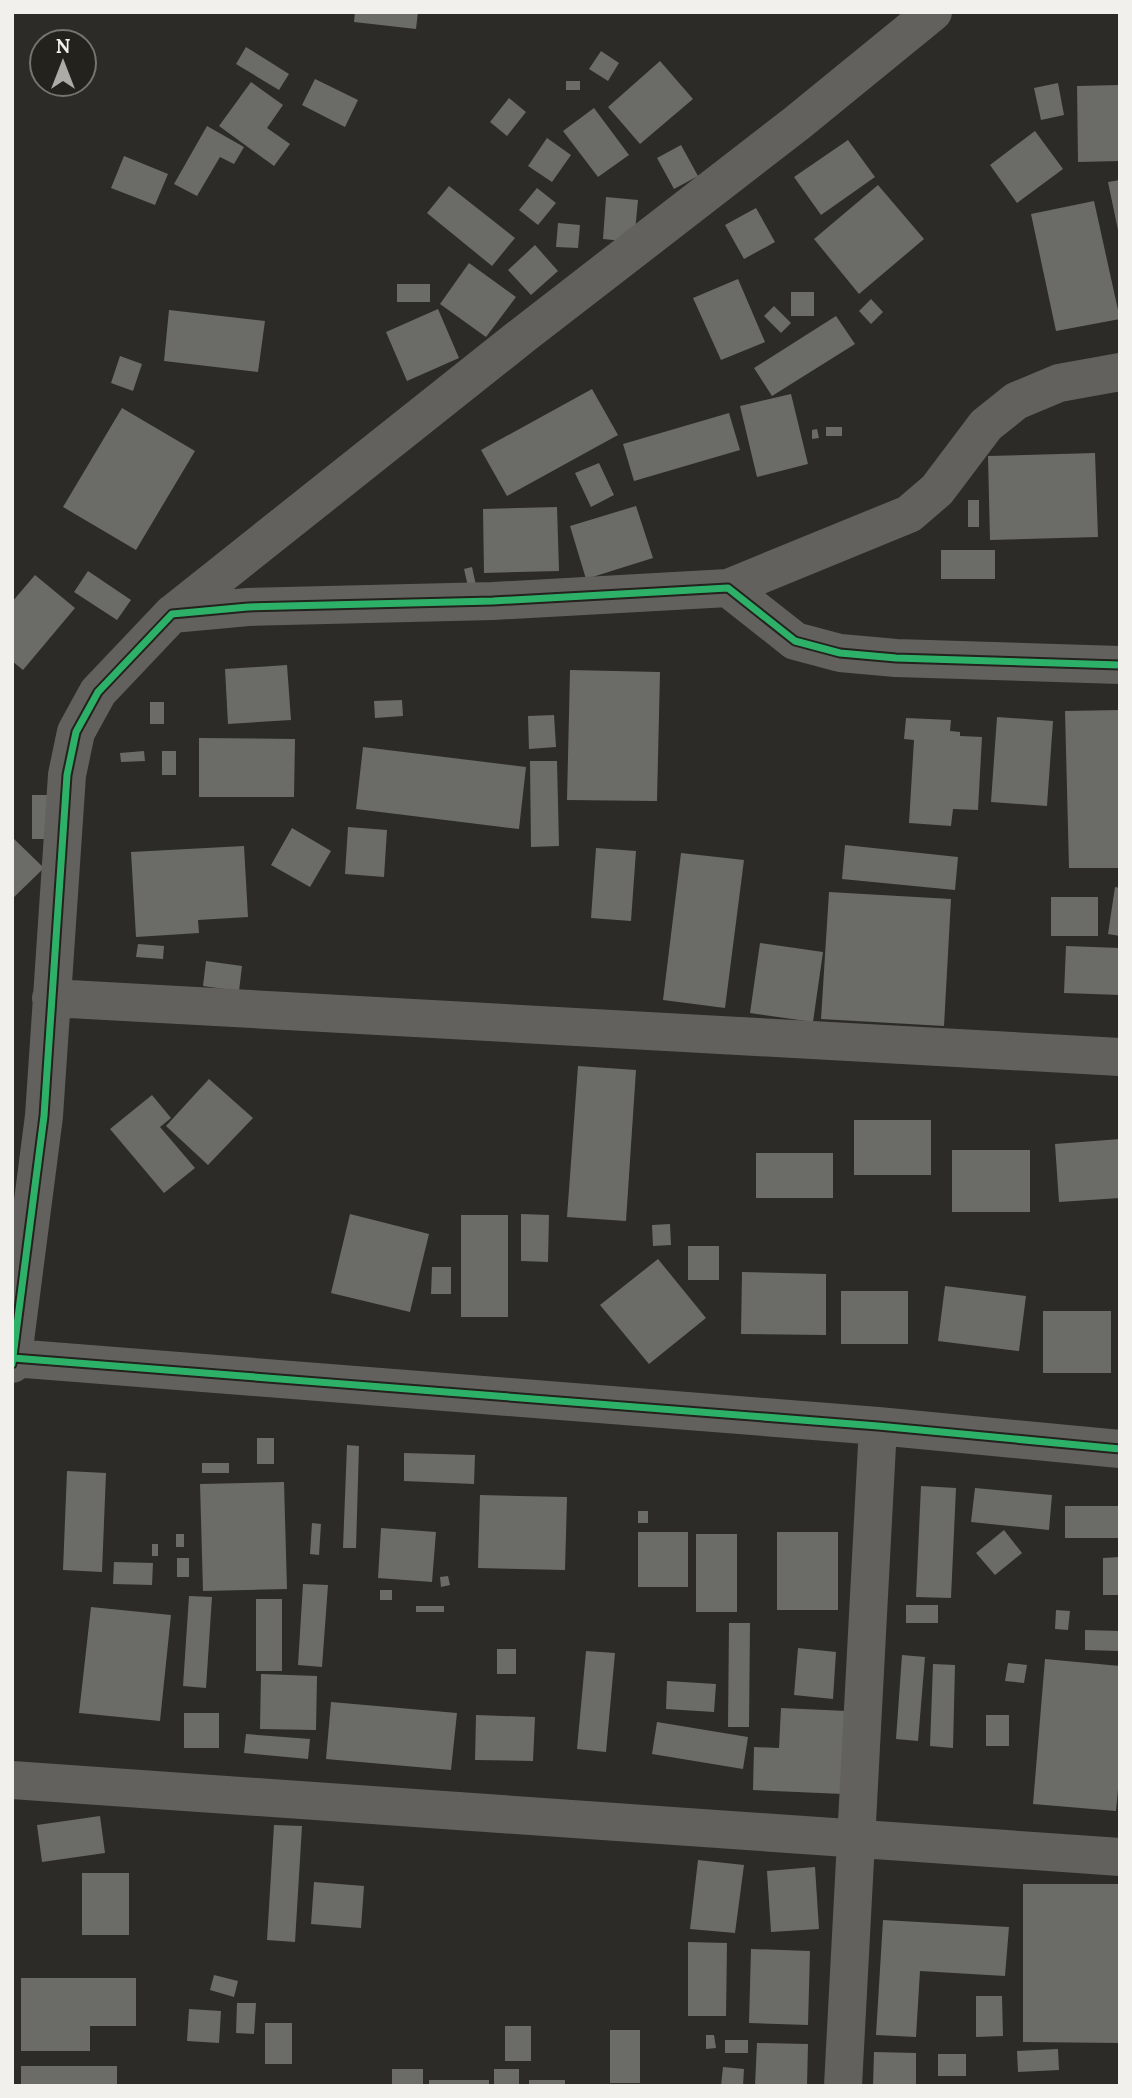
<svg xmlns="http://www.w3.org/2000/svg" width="1132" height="2098" viewBox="0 0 1132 2098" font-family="Lora,serif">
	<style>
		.building { fill: #6b6b68 }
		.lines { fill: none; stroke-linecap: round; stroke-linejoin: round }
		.minor { stroke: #62615e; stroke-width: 38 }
		.cycleway-casing { stroke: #23221d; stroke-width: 11 }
		.cycleway { stroke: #2db169; stroke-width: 7 }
	</style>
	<rect width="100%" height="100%" fill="#2c2b27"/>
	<!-- building -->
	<path class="building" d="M355 12H418L416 29 354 22Z
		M246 47 289 74 279 90 236 64Z
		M601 51 619 63 608 81 589 69Z
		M660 61 693 99 640 144 608 107Z
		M315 79 358 100 345 127 302 105Z
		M566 81H580V90H566Z
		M251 82 283 105 267 128 290 144 274 166 219 126Z
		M1058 83 1064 115 1041 120 1034 88Z
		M1120 85V161L1078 162 1077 86Z
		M509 98 526 112 507 136 490 122Z
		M594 108 629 155 598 177 563 131Z
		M207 126 244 147 234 164 220 157 197 196 174 184Z
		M1035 131 1063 169 1017 203 990 165Z
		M547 138 571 155 552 182 528 166Z
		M848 140 875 177 821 215 794 177Z
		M681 145 698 176 674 189 657 158Z
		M124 156 168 174 155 205 111 188Z
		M1120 180V235H1119L1108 182Z
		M878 185 924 239 859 294 814 239Z
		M449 186 515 238 492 266 427 213Z
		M537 188 556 203 538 225 519 210Z
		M606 197 638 200 634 242 603 239Z
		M1094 201 1120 319 1056 331 1031 214Z
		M756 208 775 242 744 259 725 225Z
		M558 223 580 225 578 248 556 247Z
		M535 245 558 271 531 295 508 270Z
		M469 263 516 297 486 337 440 304Z
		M738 279 765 342 721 360 693 298Z
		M397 284H430V302H397Z
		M791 292H814V316H791Z
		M871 299 883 312 871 324 859 311Z
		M774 306 791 323 781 333 764 316Z
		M438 309 459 358 407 381 386 332Z
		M169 310 265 321 258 372 164 361Z
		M836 316 855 344 772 396 754 368Z
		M120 356 142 364 133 391 111 383Z
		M592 389 618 435 507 496 481 450Z
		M791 394 808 464 757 477 740 406Z
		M122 408 195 451 136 550 63 507Z
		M729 413 740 450 634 481 623 444Z
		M826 427H842V436H826Z
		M817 429 819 438 812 439V430Z
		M1095 453 1098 537 990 540 988 456Z
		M599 463 614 495 591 507 575 473Z
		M968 500H979V527H968Z
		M636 506 653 558 586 579 570 526Z
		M557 507 559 571 484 573 483 509Z
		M941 550H995V579H941Z
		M472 567 477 590 469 591 464 569Z
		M88 571 131 600 117 620 74 592Z
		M35 575 75 608 23 670 12 661V602Z
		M287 665 291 720 228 724 225 669Z
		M570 670 660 672 657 801 567 800Z
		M402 700 403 716 375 718 374 701Z
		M150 702H164V724H150Z
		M1120 710V868H1069L1065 711Z
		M554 715 556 747 529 749 528 716Z
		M997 717 1053 721 1047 806 991 802Z
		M906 718 951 720 950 731 960 732V736L982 737 978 810 953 809 951 826 909 823 914 740 904 739Z
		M199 738 295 739 294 797H199Z
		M363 747 526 767 519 829 356 809Z
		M144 751 145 761 121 762 120 753Z
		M162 751H176V775H162Z
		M530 761H557L559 846 531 847Z
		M32 795H51V839H32Z
		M348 827 387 830 384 877 345 874Z
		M292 828 331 851 310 887 271 865Z
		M12 837 44 868 12 899Z
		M845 845 958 857 955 890 842 879Z
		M244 846 248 917 198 920 199 933 136 937 131 852Z
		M596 848 636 851 631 921 591 918Z
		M681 853 744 860 725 1008 663 1000Z
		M1115 887 1120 888V936L1108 934Z
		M829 892 951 899 944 1026 821 1019Z
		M1051 897H1098V936H1051Z
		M760 943 823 952 813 1022 750 1013Z
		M138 944 164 946 163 959 136 957Z
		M1066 946 1120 948V995L1064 993Z
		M206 961 242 966 239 991 203 986Z
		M578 1066 636 1070 626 1221 567 1217Z
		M209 1079 253 1118 208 1165 166 1126Z
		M152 1095 171 1118 160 1127 195 1168 164 1193 110 1129Z
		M854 1120H931V1175H854Z
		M1120 1139V1198L1059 1202 1055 1144Z
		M952 1150H1030V1212H952Z
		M756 1153H833V1198H756Z
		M350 1214 429 1234 410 1312 331 1293Z
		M521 1214 549 1215 548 1262 521 1261Z
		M461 1215H508V1317H461Z
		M670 1224 671 1245 653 1246 652 1225Z
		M688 1246H719V1280H688Z
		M658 1259 706 1318 649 1364 600 1305Z
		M432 1267H451V1294H431Z
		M742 1272 826 1274V1335L741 1334Z
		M945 1286 1026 1296 1019 1351 938 1341Z
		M841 1291H908V1344H841Z
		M1043 1311H1111V1373H1043Z
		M257 1438H274V1464H257Z
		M347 1445 359 1446 356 1548H343Z
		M404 1453 475 1455 474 1484 404 1481Z
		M202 1463H229V1473H202Z
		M67 1471 106 1473 102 1572 63 1570Z
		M284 1482 287 1589 203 1591 200 1484Z
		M921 1486 956 1488 951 1598 916 1597Z
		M975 1488 1052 1495 1049 1530 971 1522Z
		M480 1495 567 1497 565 1570 478 1568Z
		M1065 1506H1120V1538H1065Z
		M638 1511H648V1523H638Z
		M312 1523 321 1524 319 1555 310 1554Z
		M381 1528 436 1532 432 1582 378 1578Z
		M1004 1530 1022 1553 995 1575 976 1553Z
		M638 1532H688V1587H638Z
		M777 1532H838V1610H777Z
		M176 1534H184V1547H176Z
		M696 1534H737V1612H696Z
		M152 1544H158V1556H152Z
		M1120 1557V1595H1103V1558Z
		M177 1558H189V1577H177Z
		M114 1562 153 1563 152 1585 113 1584Z
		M448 1576 450 1585 441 1587 440 1577Z
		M303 1584 328 1585 322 1667 298 1665Z
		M380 1590H392V1600H380Z
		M189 1596 212 1597 206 1688 183 1686Z
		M256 1599H282V1671H256Z
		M906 1605H938V1623H906Z
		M416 1606H444V1612H416Z
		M91 1607 171 1615 160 1721 79 1713Z
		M1056 1610 1070 1611 1068 1630 1055 1629Z
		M729 1623H750L749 1727H728Z
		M1085 1630 1120 1631V1651L1085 1650Z
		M798 1648 836 1652 833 1699 794 1695Z
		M497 1649H516V1674H497Z
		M586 1651 615 1653 606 1752 577 1749Z
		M902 1655 925 1657 918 1741 896 1739Z
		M1045 1659 1120 1666V1768L1116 1811 1033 1804Z
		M1008 1663 1027 1665 1024 1683 1005 1681Z
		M933 1664 955 1665 953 1748 930 1746Z
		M261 1674 317 1676 316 1730 260 1729Z
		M667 1681 716 1684 714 1712 666 1709Z
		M331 1702 457 1713 451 1770 326 1759Z
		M781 1708 847 1711 843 1794 753 1790 754 1747 779 1748Z
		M184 1713H219V1748H184Z
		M476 1715 535 1717 533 1761 475 1760Z
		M986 1715H1009V1746H986Z
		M657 1722 748 1737 743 1769 652 1754Z
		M246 1734 310 1739 308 1759 244 1753Z
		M100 1816 105 1853 42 1862 37 1825Z
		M274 1825 302 1826 295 1942 267 1940Z
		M698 1860 744 1865 735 1933 690 1929Z
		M815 1867 819 1929 771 1932 767 1871Z
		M82 1873H129V1935H82Z
		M314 1882 364 1886 361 1928 311 1924Z
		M1023 1884H1120V2043L1023 2042Z
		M883 1920 1009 1927 1005 1976 920 1971 916 2037 876 2035Z
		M688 1942 727 1943 726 2016H688Z
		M751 1949 810 1951 808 2025 749 2023Z
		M214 1975 238 1981 234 1997 210 1990Z
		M21 1978H136V2026H90V2051H21Z
		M976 1996H1002L1003 2036 976 2037Z
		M237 2003H256L254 2034 236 2033Z
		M189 2009 221 2011 219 2043 187 2041Z
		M265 2023H292V2064H265Z
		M505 2026H531V2061H505Z
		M610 2030H640V2083H610Z
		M706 2035H714L716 2048 706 2049Z
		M725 2040H748V2053H725Z
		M757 2043 808 2044 807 2086H755Z
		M1058 2049 1059 2070 1018 2072 1017 2051Z
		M874 2052 916 2053V2086H873Z
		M938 2054H966V2076H938Z
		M21 2066H117V2086H21Z
		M723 2067 744 2069 743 2086H721Z
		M392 2069H423V2086H392Z
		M494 2069H519V2086H494Z
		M429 2080H489V2086H429Z
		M529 2080H565V2086H529Z"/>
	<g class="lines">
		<!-- minor -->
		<path class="minor" d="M728 588 909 514 937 490 986 425 1016 401 1059 383 1120 372
			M172 614 523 335 797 123 933 12
			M51 998 1120 1057
			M13 1358 878 1426 1120 1449
			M12 1364 44 1116 67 775 76 732 98 692 172 614 248 607 493 601 728 588 795 641 840 653 896 658 1120 665
			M12 1780 1120 1857
			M843 2086 878 1426"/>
		<defs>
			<path id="cycleway" d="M13 1358 878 1426 1120 1449
				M12 1364 44 1116 67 775 76 732 98 692 172 614 248 607 493 601 728 588 795 641 840 653 896 658 1120 665"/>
		</defs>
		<!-- cycleway casing -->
		<use href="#cycleway" class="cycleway-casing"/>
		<!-- cycleway -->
		<use href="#cycleway" class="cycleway"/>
	</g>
	<!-- border -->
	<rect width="1132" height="2098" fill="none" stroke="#f1f0ec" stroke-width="28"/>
	<!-- north arrow -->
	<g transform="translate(63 63)"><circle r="33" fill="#23221d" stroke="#757470" stroke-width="2"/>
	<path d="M0-5L12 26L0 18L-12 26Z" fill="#acaba7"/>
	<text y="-10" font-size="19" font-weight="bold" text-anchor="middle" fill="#f1f0ec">N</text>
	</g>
</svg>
